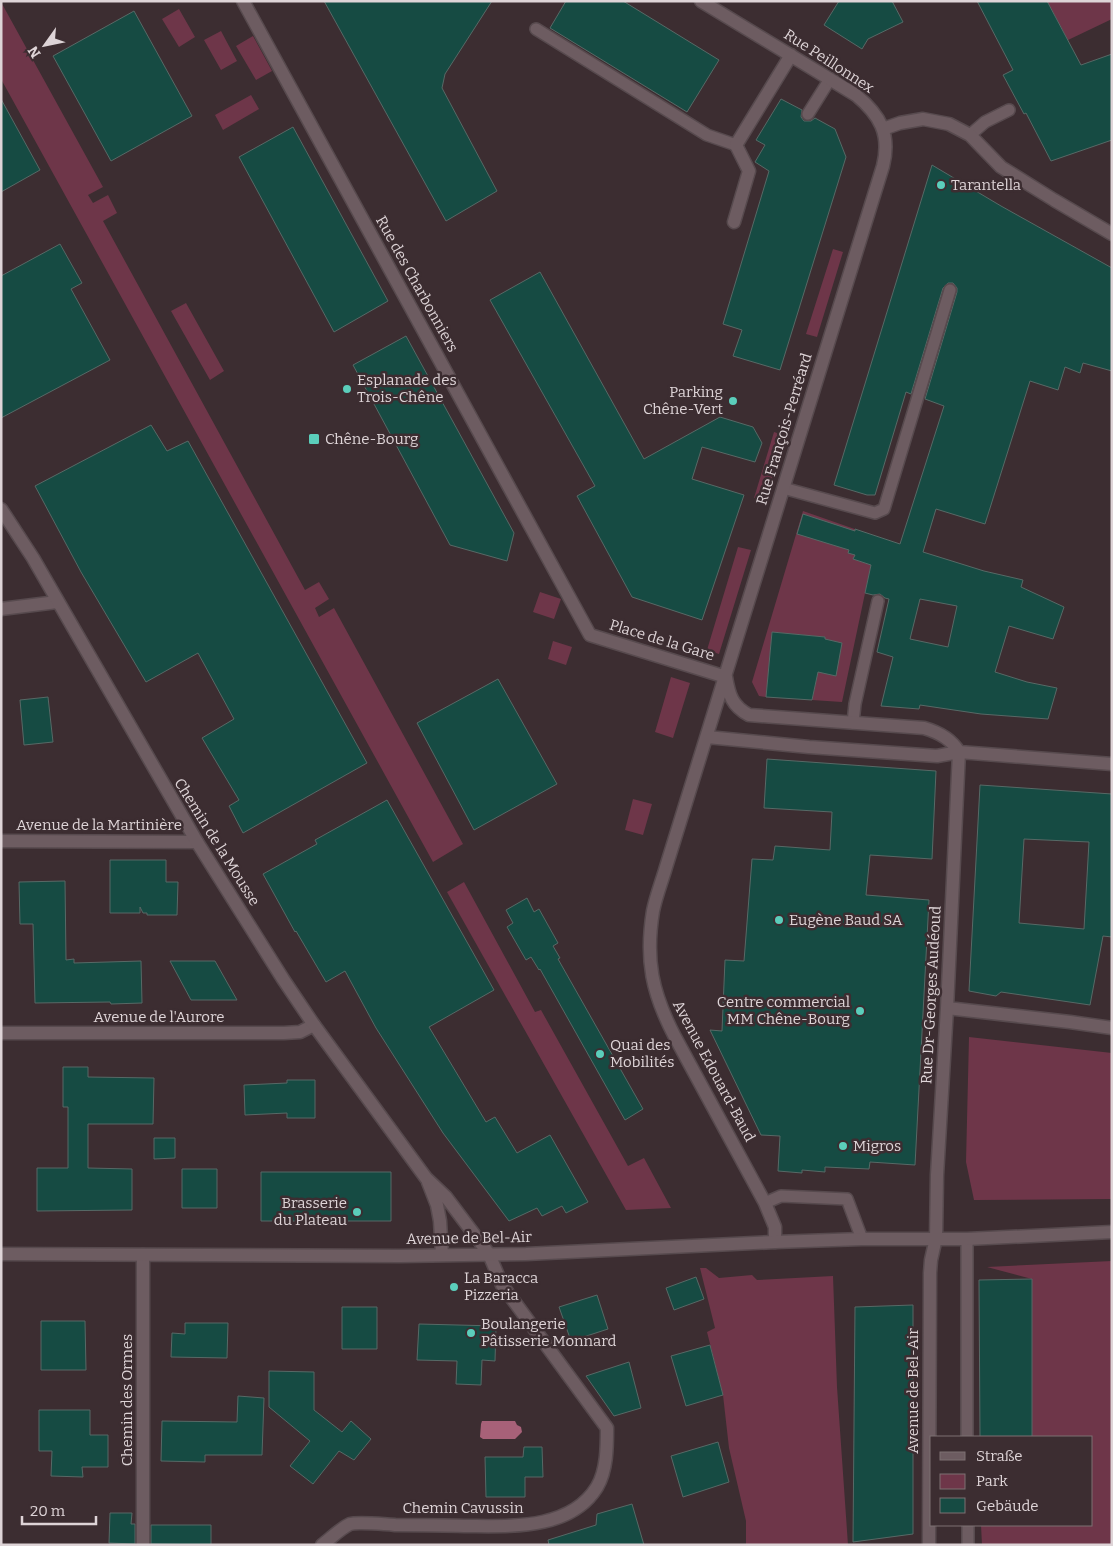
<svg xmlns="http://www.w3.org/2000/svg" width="1113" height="1546" viewBox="0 0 1113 1546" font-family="Bitter,serif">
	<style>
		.green { fill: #6e3649 }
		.water { fill: #a76178 }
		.building { fill: #164b43; stroke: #576966; fill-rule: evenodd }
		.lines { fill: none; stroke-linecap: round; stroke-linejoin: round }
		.lane-casing { stroke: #574a4e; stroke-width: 14 }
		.street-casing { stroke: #574a4e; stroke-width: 15 }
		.secondary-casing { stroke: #574a4e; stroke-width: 15 }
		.lane { stroke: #6d5c61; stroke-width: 11 }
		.street { stroke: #6d5c61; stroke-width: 12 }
		.secondary { stroke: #6d5c61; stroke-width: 12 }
		.poi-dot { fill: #5bcebb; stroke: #3c2d31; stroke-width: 2 }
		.labels { text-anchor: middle; stroke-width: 5; stroke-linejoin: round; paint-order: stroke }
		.street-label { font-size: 15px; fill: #ded4d7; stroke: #3c2d31 }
		.poi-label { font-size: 15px; fill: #ded4d7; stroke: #3c2d31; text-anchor: start }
	</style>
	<rect width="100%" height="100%" fill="#3c2d31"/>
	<!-- green -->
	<path class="green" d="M1047 1H1112V19L1068 40Z
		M1 2 103 187 88 195 93 203 108 195 117 213 103 221 305 590 319 582 329 599 315 608 319 617 334 608 463 844 433 862 1 79Z
		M179 9 195 37 179 47 162 19Z
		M221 31 237 61 221 70 204 40Z
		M253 36 272 71 256 80 236 46Z
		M251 95 259 109 223 130 215 115Z
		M833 249 843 252 817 337 806 334Z
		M186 303 224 371 210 380 171 311Z
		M774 432 786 436 766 502 754 498Z
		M803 511 866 533 871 565 842 702 812 700 825 637 772 632 766 697 759 696 752 682Z
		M738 547 751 550 719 654 707 650Z
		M540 592 561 599 554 619 533 612Z
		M553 641 572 647 566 665 548 659Z
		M671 677 690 683 673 738 655 732Z
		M633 799 652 804 643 835 625 830Z
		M464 882 535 1012 541 1010 628 1166 644 1158 671 1208 626 1210 447 892Z
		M969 1037 1112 1053V1199L974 1200 966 1162Z
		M1112 1261V1545H982L981 1525H1092V1437H1032V1279L987 1267Z
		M700 1268H706L719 1278 752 1275 757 1280 833 1276 837 1387 848 1545H746V1521L729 1448 723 1395 707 1332 715 1328Z"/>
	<!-- water -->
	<path class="water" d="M482 1421H515L517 1425 521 1427 522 1432 515 1439H483L480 1437 481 1424Z"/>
	<!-- building -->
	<path class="building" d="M324 1H492L445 74 442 88 497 191 446 221Z
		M566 1H623L719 60 687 112 550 28Z
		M839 1H892L903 22 868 39 862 49 824 25Z
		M977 1H1047L1081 65 1112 54V140L1051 161 1026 113 1024 114 1003 75 1013 70Z
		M134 11 192 116 111 161 53 56Z
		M1 99 40 170 1 192Z
		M781 99 802 110 801 117 804 121H811L815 118 835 129 846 157 780 370 733 356 742 330 723 324 769 171 755 162 765 145 756 140Z
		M293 127 388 301 334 332 239 157Z
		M932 165 1001 206 1112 268V371L1083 363 1080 373 1065 367 1058 390 1030 381 985 524 936 509 923 552 984 571 1023 580 1021 587 1064 607 1053 639 1009 626 995 672 1027 682 1057 688 1048 719 981 714 920 705 919 709 881 706 893 657 877 652 889 599 885 598 880 594 873 595 865 593 871 565 853 559 855 555 848 553 849 550 797 534 803 514 855 531V529L900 544 944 406 925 399 957 292V288L953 283H948L943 288 911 394 906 392 875 495H867L834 485ZM920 599 957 606 948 647 910 639Z
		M60 244 82 283 71 289 110 360 1 418V276Z
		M540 272 644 459 720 417 753 427 762 443 755 462 702 447 692 479 744 495 702 620 632 597 577 496 595 486 490 300Z
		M406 336 514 533 507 561 450 545 353 365Z
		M151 425 167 451 188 441 367 763 243 833 229 806 239 800 202 738 234 719 198 653 146 682 81 572 35 486Z
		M772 632 825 637V639L842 643 836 676 818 672 812 700 766 697Z
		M498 679 557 784 474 830 417 723Z
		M48 697 53 742 24 745 20 700Z
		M767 759 936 771 932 859 870 855 866 895 929 900 915 1165 870 1162 869 1169 825 1167V1172L802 1170V1173L778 1171 780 1136 761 1135 710 1030 722 1031 725 960 744 961 752 859 773 860 775 846 830 850 832 812 764 808Z
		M980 785 1112 794V937L1103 936 1090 1005 1001 992 996 996 969 991ZM1024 839 1089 842 1084 929 1019 923Z
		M387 800 494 990 429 1027 486 1122 495 1117 517 1153 550 1135 588 1202 566 1213 562 1206 542 1216 537 1208 509 1221 443 1133 376 1028 345 971 326 982 296 931 295 932 263 874 317 844 315 840Z
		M110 860H166V882H178L177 915H147V913H143L140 907V913H110Z
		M65 881 66 960 74 959V963L141 961 142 1003 111 1004 110 1002 35 1003 33 924H20L19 882Z
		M527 898 534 912 539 909 558 943 553 946 560 958 558 959 643 1109 625 1120 540 969 539 970 531 957 526 960 507 927 513 923 506 910Z
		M170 961H215L237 1000H191Z
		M63 1067H88V1077L154 1078 153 1124H88V1168L132 1169V1210L37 1211V1168H68V1107H63Z
		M287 1080H315V1118H287V1113L245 1115 244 1085 287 1083Z
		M154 1138H175V1158L154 1159Z
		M182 1169H217V1208H182Z
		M261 1172H391V1221H261Z
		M696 1277 704 1299 674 1310 666 1288Z
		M1032 1279V1437H980L979 1280Z
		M597 1295 608 1329 571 1341 559 1307Z
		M913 1305V1534L853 1542 855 1307Z
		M342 1307H377V1349H342Z
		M41 1321H85L86 1370H41Z
		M185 1323H228L227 1358 171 1357 172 1333 185 1334Z
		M419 1324 496 1326 495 1361 482 1360 481 1385 456 1384 457 1361 417 1360Z
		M710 1345 723 1395 686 1406 671 1356Z
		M629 1362 641 1408 614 1416 586 1376Z
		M269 1371 314 1372V1410L342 1432 351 1421 371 1439 354 1460 339 1451 313 1484 290 1466 310 1441 269 1407Z
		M238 1396 264 1398 262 1455H205V1462L161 1461 162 1421 237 1422Z
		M39 1410H90V1435H108V1467H82L83 1477 51 1476 52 1451H39Z
		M718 1442 729 1482 683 1497 671 1456Z
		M524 1447H542L543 1477H525V1497H486L485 1457H523Z
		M632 1504 644 1545H549L548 1540 596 1525 597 1514Z
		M110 1513H132L131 1524H135V1544L109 1543Z
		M151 1525H211V1545L151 1544Z"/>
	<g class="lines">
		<defs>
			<path id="lane" d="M536 29 707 135 736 145
				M808 114 830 79
				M970 135 985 122 1009 110
				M783 488 875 513 884 509 950 290
				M853 723 855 704 878 601
				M765 1203 781 1196 847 1199 862 1239
				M967 1239V1437
				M968 1525V1545"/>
			<path id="street" d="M243 1 590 635 726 677C729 695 732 706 749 715L924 728C938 732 952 740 959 752
				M701 1 856 95C880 115 891 134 883 166L666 867C662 881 656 896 653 911 645 960 652 993 675 1037L765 1203 775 1227V1242
				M883 129 900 123 923 119 949 124 970 135 1001 167 1054 200 1112 234
				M734 222 749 171 736 145 791 55
				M1 609 57 602
				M707 737 809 747 937 756 959 752 1112 764
				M1 841 197 842
				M947 1008 1070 1022 1112 1028
				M1 1033H284L300 1032 314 1025
				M143 1255V1545
				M322 1545C330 1539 341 1528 350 1524 356 1522 386 1524 395 1525 418 1525 441 1525 464 1526 508 1526 570 1531 597 1487 607 1470 607 1447 607 1428L502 1285 489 1254
				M929 1545 930 1273 931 1260 936 1238 937 1175 947 1008 959 752"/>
			<path id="secondary" d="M1 509 33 558 197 842 283 979 314 1025 426 1178 446 1197 489 1254
				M428 1182 437 1205 440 1221 442 1255
				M1 1254 400 1256 526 1254 775 1242 862 1239H967L1112 1232"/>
		</defs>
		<!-- lane casing -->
		<use href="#lane" class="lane-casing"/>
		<!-- street casing -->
		<use href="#street" class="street-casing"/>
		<!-- secondary casing -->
		<use href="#secondary" class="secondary-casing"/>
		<!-- lane -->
		<use href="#lane" class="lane"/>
		<!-- street -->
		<use href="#street" class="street"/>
		<!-- secondary -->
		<use href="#secondary" class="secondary"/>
	</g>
	<!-- markers -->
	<g class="poi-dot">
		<circle cx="941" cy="185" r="5"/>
		<circle cx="347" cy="389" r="5"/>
		<circle cx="733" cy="401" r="5"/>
		<rect x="308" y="433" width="12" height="12" rx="2.5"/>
		<circle cx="779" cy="920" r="5"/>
		<circle cx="860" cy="1011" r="5"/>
		<circle cx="600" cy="1054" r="5"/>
		<circle cx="843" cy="1146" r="5"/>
		<circle cx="357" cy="1212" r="5"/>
		<circle cx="454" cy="1287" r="5"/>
		<circle cx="471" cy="1333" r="5"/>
	</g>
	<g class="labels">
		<!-- street labels -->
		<g class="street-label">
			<text transform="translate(829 61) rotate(33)" y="5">Rue Peillonnex</text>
			<text transform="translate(417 284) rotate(61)" y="5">Rue des Charbonniers</text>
			<text transform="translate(784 429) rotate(-73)" y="5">Rue François-Perréard</text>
			<text transform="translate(662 640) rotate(17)" y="5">Place de la Gare</text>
			<text x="99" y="830">Avenue de la Martinière</text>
			<text transform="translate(217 842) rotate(58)" y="5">Chemin de la Mousse</text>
			<text transform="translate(931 995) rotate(-87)" y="5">Rue Dr-Georges Audéoud</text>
			<text x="159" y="1022">Avenue de l'Aurore</text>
			<text transform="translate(714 1071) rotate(62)" y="5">Avenue Edouard-Baud</text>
			<text transform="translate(469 1238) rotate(-1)" y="5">Avenue de Bel-Air</text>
			<text transform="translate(913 1391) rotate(-90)" y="5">Avenue de Bel-Air</text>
			<text transform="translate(127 1400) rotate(-90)" y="5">Chemin des Ormes</text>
			<text x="463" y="1513">Chemin Cavussin</text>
		</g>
		<!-- poi labels -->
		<g class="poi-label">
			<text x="951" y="190">Tarantella</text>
			<text x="357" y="385">Esplanade des<tspan x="357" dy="17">Trois-Chêne</tspan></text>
			<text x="723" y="397" text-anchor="end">Parking<tspan x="723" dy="17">Chêne-Vert</tspan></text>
			<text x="325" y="444">Chêne-Bourg</text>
			<text x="789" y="925">Eugène Baud SA</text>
			<text x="850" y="1007" text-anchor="end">Centre commercial<tspan x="850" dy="17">MM Chêne-Bourg</tspan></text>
			<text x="610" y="1050">Quai des<tspan x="610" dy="17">Mobilités</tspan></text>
			<text x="853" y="1151">Migros</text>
			<text x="347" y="1208" text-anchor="end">Brasserie<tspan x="347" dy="17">du Plateau</tspan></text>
			<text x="464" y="1283">La Baracca<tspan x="464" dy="17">Pizzeria</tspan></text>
			<text x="481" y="1329">Boulangerie<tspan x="481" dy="17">Pâtisserie Monnard</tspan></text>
		</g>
	</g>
	<!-- border -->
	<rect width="1113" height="1546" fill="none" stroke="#ded4d7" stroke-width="5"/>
	<!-- legend -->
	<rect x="930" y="1436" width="162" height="90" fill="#3c2d31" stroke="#7d7073"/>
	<rect x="940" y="1452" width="25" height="8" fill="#6d5c61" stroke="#7d7073"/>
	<text x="976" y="1461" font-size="15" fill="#ded4d7">Straße</text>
	<rect x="940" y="1474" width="25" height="15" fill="#6e3649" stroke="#7d7073"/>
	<text x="976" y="1486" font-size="15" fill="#ded4d7">Park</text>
	<rect x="940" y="1498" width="25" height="15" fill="#164b43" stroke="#7d7073"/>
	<text x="976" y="1511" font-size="15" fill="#ded4d7">Gebäude</text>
	<!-- north arrow -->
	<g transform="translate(45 45) rotate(237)" stroke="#3c2d31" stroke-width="4" paint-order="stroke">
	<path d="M0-4L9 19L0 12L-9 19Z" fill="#ded4d7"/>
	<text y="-8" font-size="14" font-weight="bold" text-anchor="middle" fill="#ded4d7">N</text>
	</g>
	<!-- scale -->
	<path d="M22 1516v8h74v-8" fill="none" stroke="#ded4d7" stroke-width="2.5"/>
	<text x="30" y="1516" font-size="15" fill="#ded4d7" stroke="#3c2d31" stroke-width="4" paint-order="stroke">20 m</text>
</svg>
